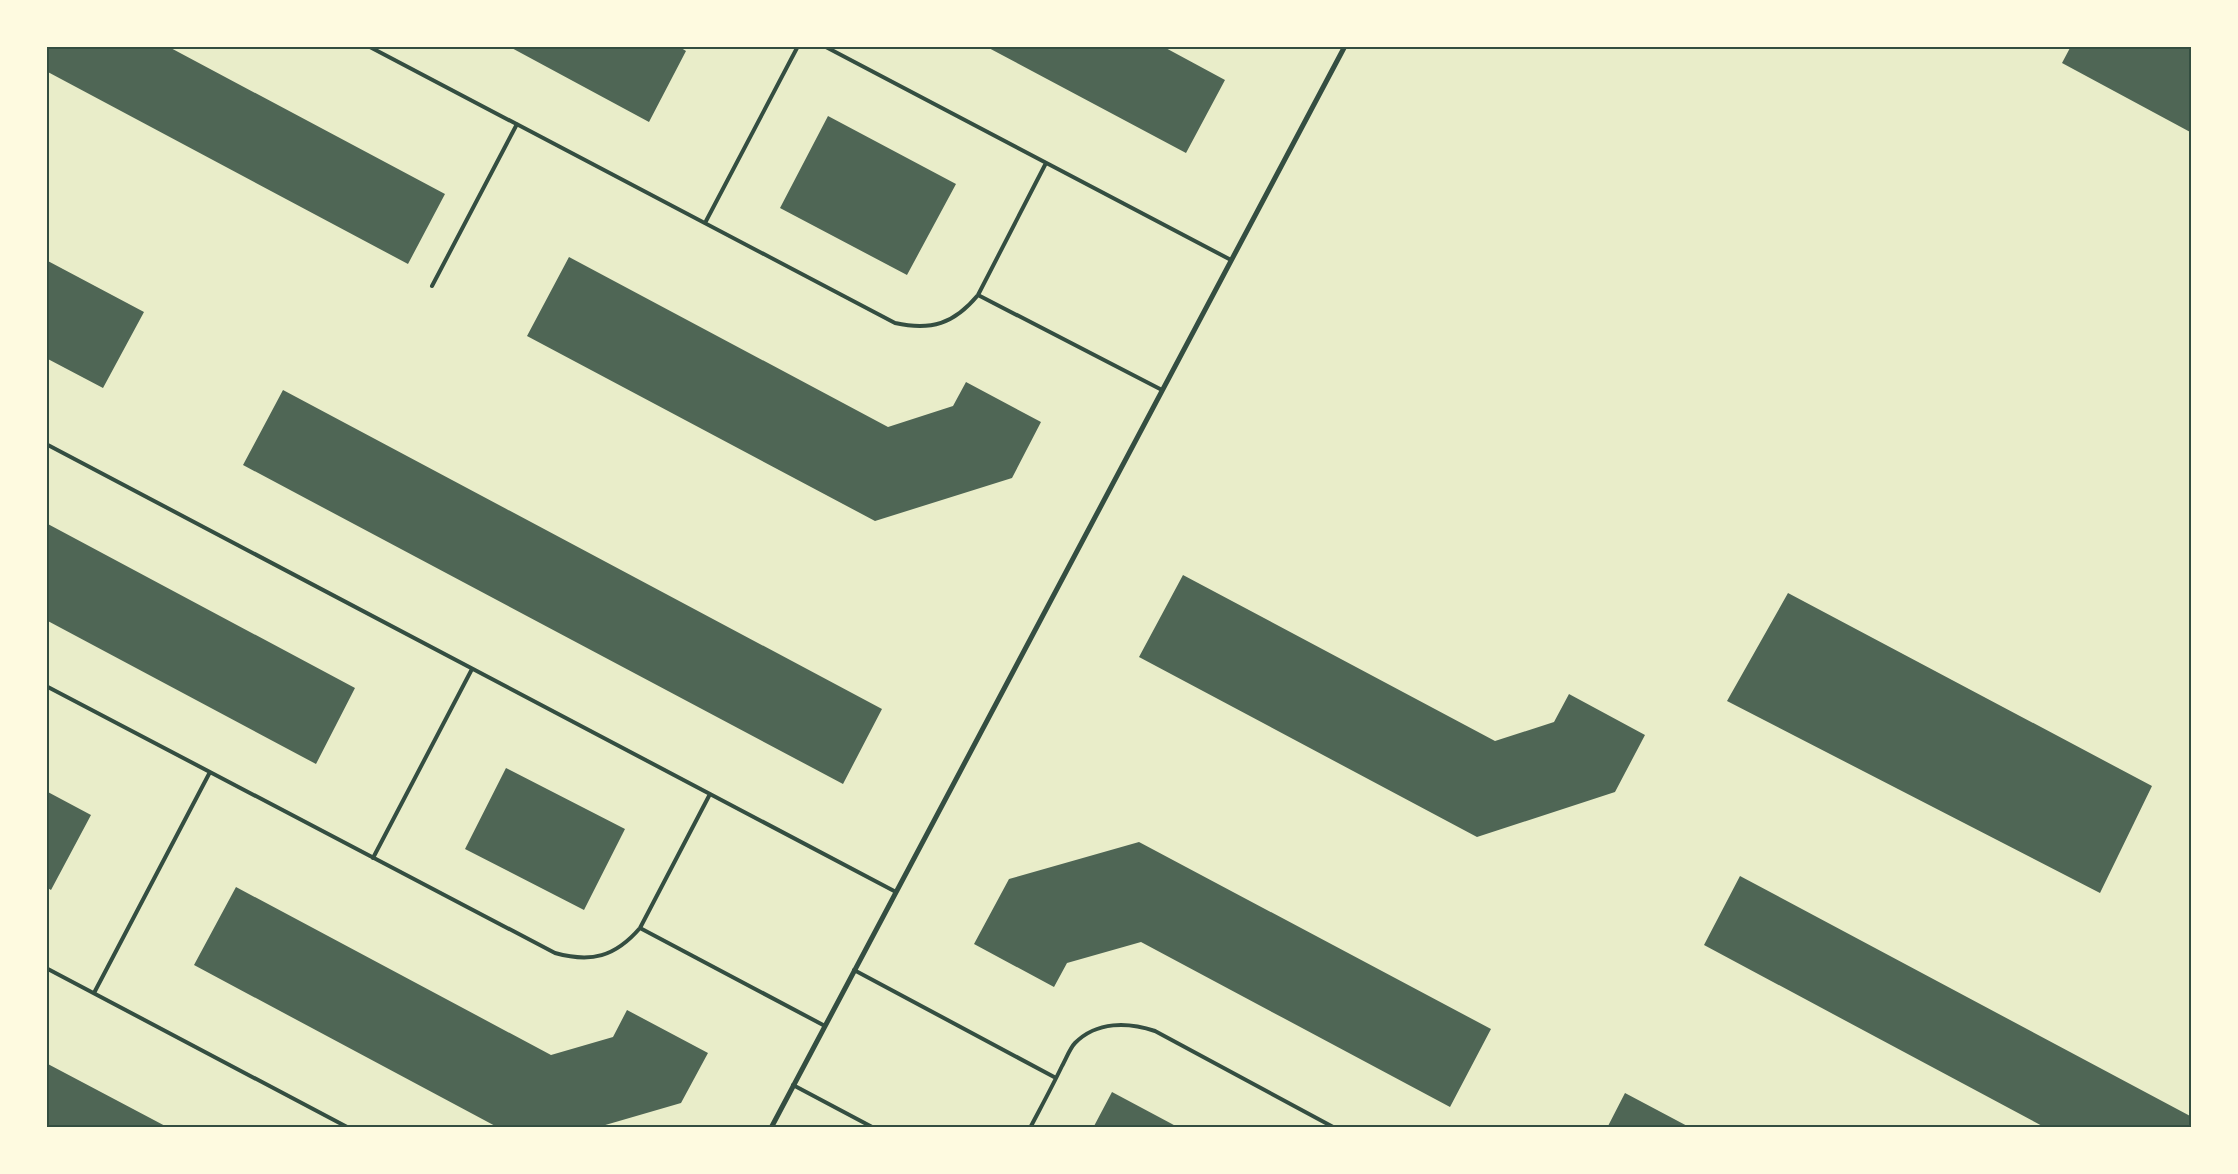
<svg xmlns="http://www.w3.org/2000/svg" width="2238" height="1174" viewBox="0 0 2238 1174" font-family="'Work Sans',sans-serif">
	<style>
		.building { fill: #4f6655 }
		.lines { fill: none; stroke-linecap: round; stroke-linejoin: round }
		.service { stroke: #344e41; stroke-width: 4 }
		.minor { stroke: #344e41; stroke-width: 5 }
		.neatline { fill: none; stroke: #344e41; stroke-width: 2 }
	</style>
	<rect width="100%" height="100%" fill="#e9edc9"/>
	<!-- building -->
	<path class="building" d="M46 46H167L445 194 408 264 46 71Z
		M508 46H678L686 51 649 122Z
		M985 46H1162L1225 80 1186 153Z
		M2071 46H2192V133L2062 63Z
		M828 116 956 184 907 275 780 208Z
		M569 257 888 427 953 406 966 382 1041 422 1012 478 875 521 527 336Z
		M46 260 144 312 103 388 46 358Z
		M283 390 882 709 843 784 243 465Z
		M46 523 355 688 316 764 46 620Z
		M1183 575 1495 741 1554 722 1569 694 1645 735 1615 792 1477 837 1139 657Z
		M1788 593 2152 786 2100 893 1727 701Z
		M506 768 625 829 584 910 465 849Z
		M46 791 91 815 51 890 46 887Z
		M1139 842 1491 1029 1450 1107 1141 942 1067 963 1054 987 974 944 1009 879Z
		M1740 876 2192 1117V1128H2046L1704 945Z
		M236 887 551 1055 613 1037 627 1010 708 1053 681 1103 595 1128H499L194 965Z
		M46 1063 169 1128H46Z
		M1112 1092 1172 1124 1179 1128H1093Z
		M1625 1093 1691 1128H1607Z"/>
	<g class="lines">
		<!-- service -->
		<path class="service" d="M368 46 895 323C931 331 954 324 978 295L1046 163
			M824 46 1231 260
			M705 223 798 46
			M432 286 517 124
			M978 295 1162 390
			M46 444 896 892
			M46 686 555 953C591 963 615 957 640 928L710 794
			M373 858 472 669
			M640 928 825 1026
			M46 968 349 1128
			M854 970 1056 1078
			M94 993 210 772
			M793 1085 874 1128
			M1030 1128C1041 1107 1052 1087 1062 1066 1066 1059 1070 1048 1075 1043 1097 1021 1128 1022 1155 1031L1335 1128"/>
		<!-- minor -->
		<path class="minor" d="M771 1128 1345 46"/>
	</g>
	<!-- border -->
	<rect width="2238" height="1174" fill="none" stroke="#fefae0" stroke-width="95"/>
	<rect x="48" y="48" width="2142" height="1078" class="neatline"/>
</svg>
